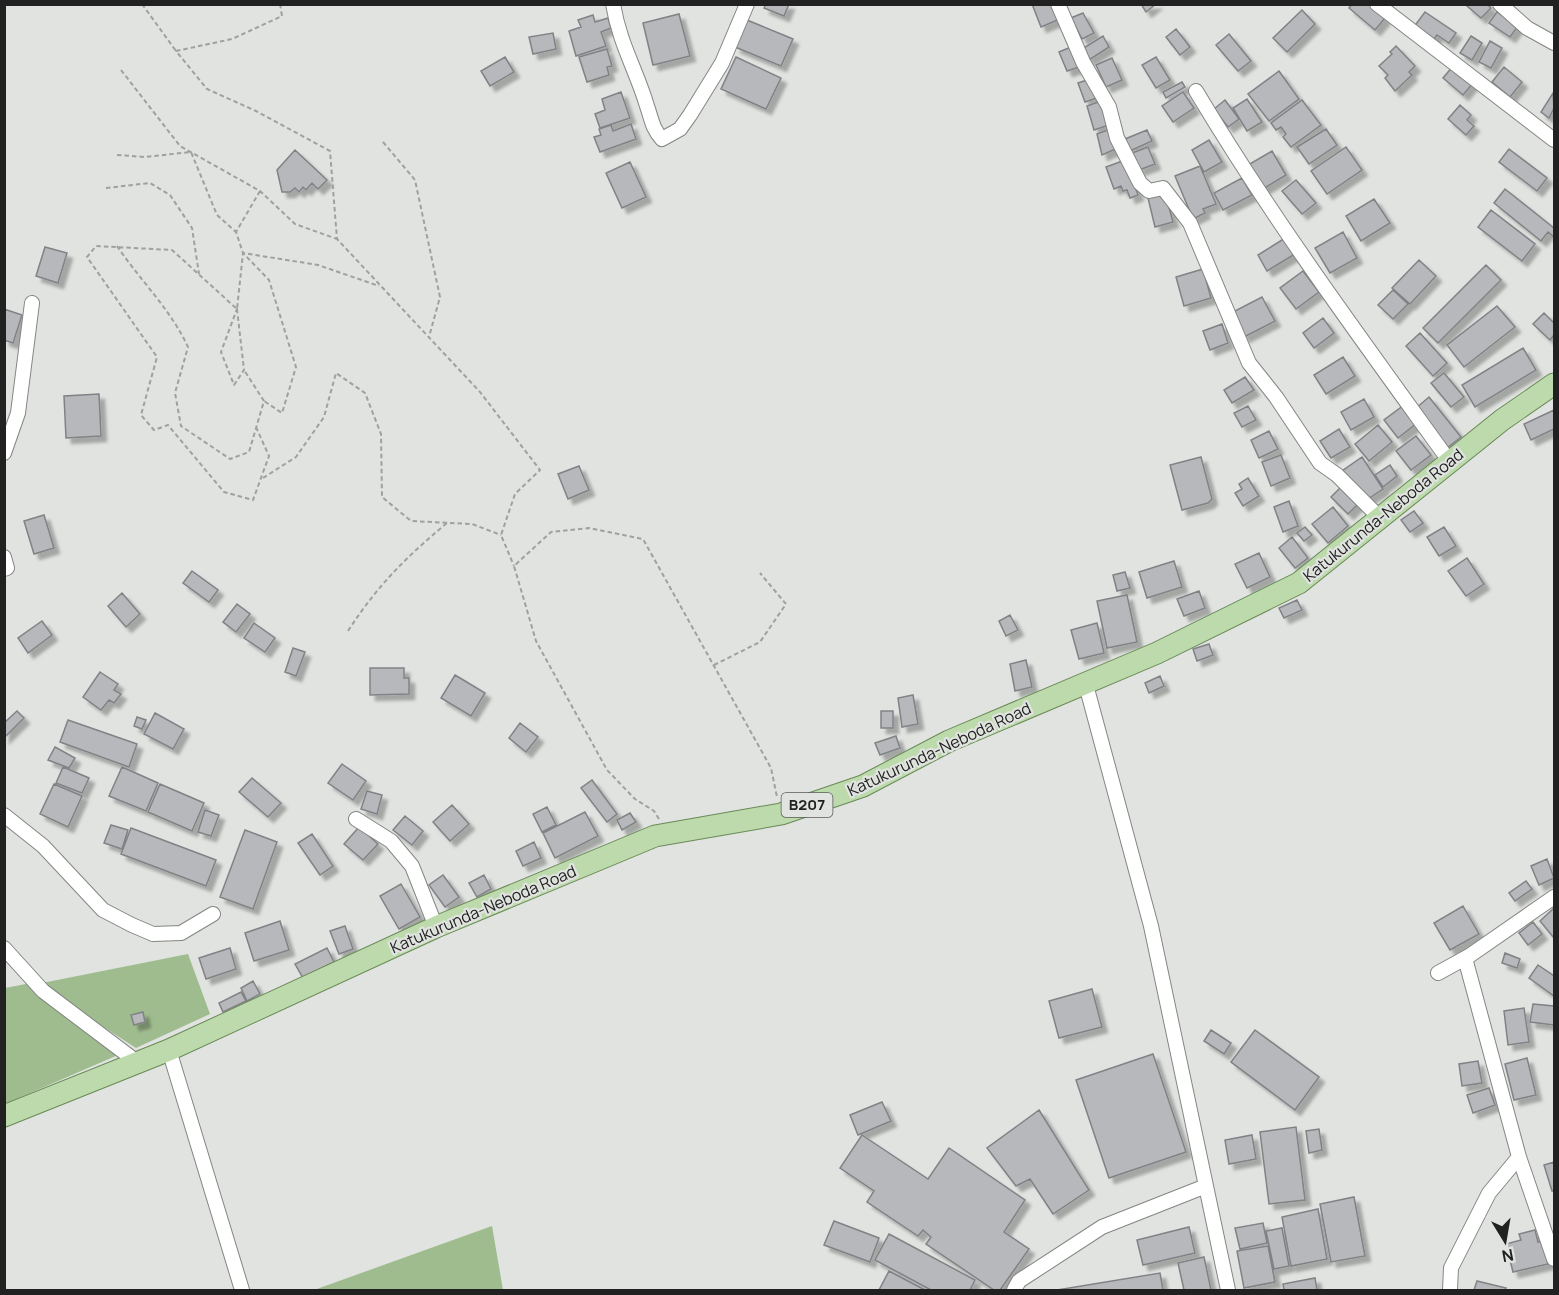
<svg xmlns="http://www.w3.org/2000/svg" width="1559" height="1295" viewBox="0 0 1559 1295" font-family="Manrope,sans-serif">
	<style>
		.green { fill: #9fbc8f }
		.building { fill: #b7b8bc; stroke: #818286; stroke-width: 1.5; filter: url(#shadow) }
		.lines { fill: none; stroke-linecap: round; stroke-linejoin: round }
		.street-casing { stroke: #848682; stroke-width: 16 }
		.primary-casing { stroke: #698956; stroke-width: 23 }
		.path { stroke: #9ea19e; stroke-width: 2; stroke-dasharray: 4.5 3; stroke-linecap: butt }
		.street { stroke: #fff; stroke-width: 14 }
		.primary { stroke: #bcdaab; stroke-width: 21 }
		.labels { text-anchor: middle; stroke-width: 4.5; stroke-linejoin: round; paint-order: stroke }
		.shield { fill: #e0e3df; stroke: #5a5b59; stroke-width: 1.5 }
		.shield-label { font-size: 15px; font-weight: bold; fill: #202120 }
		.street-label { font-size: 16px; fill: #202120; stroke: #e0e3df }
	</style>
	<defs>
		<filter id="shadow"><feDropShadow dx="5.5" dy="5.5" stdDeviation="1.5" flood-color="#0004"/></filter>
	</defs>
	<rect width="100%" height="100%" fill="#e0e3df"/>
	<!-- green -->
	<path class="green" d="M188 954 210 1014 136 1048 37 984Z
		M31 983 118 1055 5 1104V988Z
		M492 1226 503 1290H314Z"/>
	<!-- building -->
	<path class="building" d="M766 4H789L784 16 764 8Z
		M1032 4H1054L1060 19 1041 27Z
		M1141 4H1156L1146 12Z
		M1352 4H1369L1385 18 1375 30 1349 8Z
		M1469 4H1487L1491 8 1481 18 1467 6Z
		M1302 10 1315 24 1287 52 1273 38Z
		M1425 12 1456 33 1449 43 1437 35 1432 42 1413 28Z
		M1497 12 1518 26 1510 37 1489 23Z
		M1083 13 1094 33 1082 39 1071 18Z
		M679 14 690 56 653 65 643 23Z
		M593 15 595 22 608 18 611 28 601 32 606 46 576 56 569 31 581 27 578 20Z
		M747 20 793 39 781 66 735 47Z
		M1176 29 1190 47 1180 55 1166 37Z
		M553 33 556 49 533 54 529 37Z
		M1229 34 1251 61 1238 71 1216 45Z
		M1103 36 1109 47 1089 60 1082 49Z
		M1471 36 1482 43 1472 60 1460 53Z
		M1490 41 1502 48 1491 68 1479 62Z
		M1396 46 1415 66 1409 72 1412 75 1395 91 1385 78 1388 75 1379 66 1392 54 1390 52Z
		M1071 47 1079 67 1067 71 1059 52Z
		M607 49 612 66 607 67 609 75 587 82 579 57Z
		M505 57 514 72 490 86 481 71Z
		M736 57 781 78 766 109 721 89Z
		M1156 57 1170 80 1156 88 1142 65Z
		M1112 58 1122 80 1106 87 1096 65Z
		M1453 66 1473 83 1463 95 1443 78Z
		M1504 67 1522 82 1510 97 1492 82Z
		M1279 71 1299 99 1269 121 1248 94Z
		M1090 79 1097 98 1085 102 1078 83Z
		M1182 82 1185 87 1166 98 1163 92Z
		M621 92 630 118 600 128 595 114 605 110 602 99Z
		M1183 92 1194 108 1173 122 1162 106Z
		M1553 93 1554 108 1549 118 1541 112Z
		M1247 99 1262 122 1247 131 1233 108Z
		M1225 100 1239 119 1228 127 1214 109Z
		M1302 100 1321 125 1291 147 1283 137 1286 134 1281 127 1276 130 1271 123Z
		M1101 101 1109 125 1094 130 1087 106Z
		M1460 105 1471 115 1467 120 1474 126 1466 135 1448 119Z
		M631 124 636 139 600 152 594 137 601 135 599 129 611 125 613 131Z
		M1113 128 1120 147 1102 155 1097 134Z
		M1326 129 1337 145 1309 164 1297 147Z
		M1147 130 1152 141 1130 151 1125 139Z
		M1209 140 1222 162 1204 172 1192 150Z
		M1148 147 1155 164 1139 170 1132 153Z
		M1346 147 1362 170 1327 194 1311 171Z
		M1509 149 1547 178 1537 191 1499 162Z
		M295 150 327 180 318 189 312 183 306 190 303 187 299 192 295 188 290 192H282L277 170Z
		M1272 151 1286 175 1263 189 1248 165Z
		M1125 160 1138 195 1130 198 1127 190 1123 191 1121 186 1114 189 1106 167Z
		M630 162 646 197 622 208 606 173Z
		M1200 166 1216 204 1203 209 1205 213 1193 219 1175 176Z
		M1242 178 1252 195 1223 210 1214 193Z
		M1296 180 1316 203 1302 214 1282 191Z
		M1505 189 1554 228V237L1548 232 1541 241 1494 203Z
		M1165 193 1173 222 1155 227 1148 198Z
		M1374 199 1390 223 1361 241 1346 216Z
		M1491 210 1535 244 1522 261 1478 227Z
		M1343 232 1357 258 1330 273 1315 248Z
		M1285 238 1295 254 1267 271 1258 255Z
		M45 247 67 253 58 283 36 276Z
		M1419 260 1436 276 1410 304 1392 288Z
		M1486 265 1501 280 1438 343 1423 328Z
		M1203 269 1211 298 1184 306 1176 277Z
		M1303 271 1319 292 1296 309 1280 288Z
		M1393 290 1408 304 1393 319 1378 305Z
		M1262 297 1275 321 1244 337 1231 313Z
		M1497 306 1515 327 1464 367 1447 345Z
		M4 309 22 315 13 343 4 340Z
		M1544 313 1554 323V335L1550 340 1533 324Z
		M1323 318 1334 333 1314 348 1303 333Z
		M1222 324 1228 343 1210 350 1203 331Z
		M1420 333 1447 363 1433 376 1406 346Z
		M1523 348 1536 370 1475 407 1462 385Z
		M1343 357 1355 376 1326 394 1314 375Z
		M1444 373 1464 397 1451 407 1431 383Z
		M1245 377 1254 390 1232 403 1224 390Z
		M99 394 101 436 66 438 64 396Z
		M1429 397 1461 437 1447 448 1415 409Z
		M1364 399 1374 417 1351 430 1341 412Z
		M1404 405 1417 423 1398 438 1384 420Z
		M1248 406 1256 420 1242 427 1234 413Z
		M1554 410V429L1531 440 1524 424Z
		M1378 425 1392 442 1369 461 1355 444Z
		M1339 429 1350 447 1331 458 1320 441Z
		M1269 431 1278 449 1259 458 1251 440Z
		M1416 436 1431 455 1411 470 1396 451Z
		M1281 455 1290 478 1271 486 1262 462Z
		M1201 457 1212 499 1208 503 1182 510 1170 465Z
		M1362 457 1383 489 1365 501 1342 471Z
		M1390 465 1397 476 1383 487 1375 475Z
		M579 466 589 490 568 499 558 474Z
		M1248 478 1259 496 1243 506 1235 493 1242 489 1239 484Z
		M1342 486 1359 503 1348 514 1331 497Z
		M1289 501 1298 526 1283 532 1274 507Z
		M1333 507 1348 526 1328 543 1312 524Z
		M1414 511 1423 523 1410 532 1401 520Z
		M44 515 54 548 34 554 24 521Z
		M1305 527 1312 535 1304 541 1297 533Z
		M1444 527 1456 546 1439 556 1427 537Z
		M1292 537 1308 558 1295 568 1279 548Z
		M1259 553 1270 577 1247 588 1235 564Z
		M1467 558 1484 584 1466 596 1448 571Z
		M1174 561 1182 587 1147 598 1139 572Z
		M192 571 218 590 209 602 183 583Z
		M1125 572 1130 588 1117 591 1113 575Z
		M1199 591 1205 608 1184 616 1177 599Z
		M122 593 140 614 126 627 108 606Z
		M1127 595 1137 642 1107 648 1097 601Z
		M1297 600 1302 610 1284 618 1279 608Z
		M237 604 250 614 236 632 223 622Z
		M1010 615 1018 630 1006 636 999 621Z
		M42 621 52 635 28 653 18 638Z
		M254 623 275 638 265 652 244 638Z
		M1097 623 1104 653 1079 659 1071 630Z
		M1209 644 1213 655 1197 661 1193 649Z
		M293 648 305 652 296 676 285 672Z
		M1026 660 1032 687 1015 691 1010 664Z
		M370 668H404V678H409V694L370 695Z
		M100 672 118 684 114 690 121 694 114 703 109 700 101 710 83 697Z
		M455 675 485 693 471 716 441 698Z
		M1160 676 1164 686 1149 693 1145 683Z
		M913 695 918 724 902 727 898 698Z
		M17 711 24 718 4 738V723Z
		M881 711H893V728H881Z
		M155 713 184 729 173 749 144 734Z
		M137 717 146 720 142 729 134 726Z
		M68 720 137 744 129 767 60 742Z
		M520 723 538 737 526 752 509 738Z
		M896 736 900 748 880 755 875 743Z
		M55 747 75 758 69 768 48 760Z
		M342 764 366 781 353 800 328 783Z
		M63 767 89 778 82 793 56 783Z
		M122 767 158 783 146 811 109 796Z
		M252 778 281 803 268 817 239 792Z
		M592 780 617 814 607 822 581 788Z
		M54 784 82 796 68 827 40 814Z
		M160 784 204 803 192 831 148 812Z
		M367 791 382 795 377 814 361 809Z
		M452 805 469 824 450 841 433 822Z
		M547 807 556 825 542 832 533 814Z
		M205 810 219 815 211 836 198 832Z
		M585 812 598 836 555 858 543 833Z
		M630 813 636 822 622 830 617 820Z
		M405 816 423 831 412 845 393 830Z
		M111 825 128 830 122 849 104 843Z
		M359 827 378 844 363 860 344 844Z
		M131 828 216 860 206 886 121 854Z
		M245 830 277 842 253 909 220 897Z
		M312 834 333 866 320 875 298 843Z
		M534 842 541 858 523 866 516 851Z
		M1547 859 1554 878 1539 885 1531 866Z
		M443 875 459 897 445 907 429 885Z
		M484 875 491 889 477 897 469 883Z
		M1526 881 1532 889 1515 901 1509 893Z
		M401 884 420 917 399 929 380 896Z
		M1463 906 1479 934 1450 950 1434 923Z
		M1554 908V938L1540 921Z
		M280 921 289 950 254 961 245 933Z
		M1533 922 1542 934 1528 945 1519 933Z
		M345 926 353 949 339 954 330 931Z
		M230 948 236 969 206 979 199 958Z
		M327 948 334 962 303 978 295 964Z
		M1505 953 1520 959 1517 968 1502 963Z
		M1538 965 1554 976V996L1529 978Z
		M253 981 260 994 247 1001 241 988Z
		M1092 989 1102 1027 1059 1038 1049 1001Z
		M241 992 246 1001 223 1012 219 1003Z
		M1533 1004 1554 1006V1025L1530 1022Z
		M1524 1008 1529 1042 1508 1045 1504 1011Z
		M143 1012 145 1022 134 1025 131 1015Z
		M1211 1030 1231 1043 1224 1054 1204 1041Z
		M1255 1030 1319 1077 1295 1110 1231 1062Z
		M1153 1054 1186 1152 1109 1178 1076 1080Z
		M1527 1058 1536 1095 1514 1100 1505 1064Z
		M1478 1061 1482 1083 1462 1086 1459 1064Z
		M1489 1088 1495 1105 1473 1113 1467 1095Z
		M882 1102 891 1121 858 1135 850 1115Z
		M1039 1110 1089 1190 1053 1214 1030 1179 1016 1186 987 1148Z
		M1296 1127 1305 1200 1269 1204 1260 1132Z
		M1319 1129 1322 1150 1309 1153 1306 1131Z
		M862 1135 928 1179 949 1148 1025 1200 1004 1232 1029 1249 1000 1290H994L926 1244 931 1237 923 1230 918 1236 867 1202 874 1191 840 1168Z
		M1252 1135 1256 1159 1229 1164 1225 1140Z
		M1554 1162V1191H1552L1544 1165Z
		M1354 1197 1365 1256 1331 1262 1320 1204Z
		M1318 1209 1327 1259 1291 1266 1282 1217Z
		M834 1221 879 1238 870 1262 824 1245Z
		M1263 1223 1267 1243 1240 1249 1235 1228Z
		M1189 1227 1195 1253 1143 1265 1137 1240Z
		M1282 1228 1289 1266 1274 1269 1266 1231Z
		M1535 1230 1538 1242 1543 1241 1548 1264 1513 1272 1506 1244 1521 1240 1519 1234Z
		M889 1234 975 1280 970 1290H931L875 1260Z
		M1268 1246 1275 1282 1244 1288 1237 1251Z
		M1204 1257 1211 1290H1184L1178 1263Z
		M889 1271 925 1290H879Z
		M1160 1273 1163 1290H1057Z
		M1315 1278 1317 1290H1284L1283 1284Z
		M1477 1281 1506 1288 1505 1290H1474Z"/>
	<g class="lines">
		<defs>
			<path id="street" d="M613 4C620 45 636 69 647 106 652 120 652 128 662 139L680 129 690 115 722 63 747 4
				M1058 4 1083 62 1109 107 1117 138 1140 183 1149 191 1163 188 1190 223 1249 363 1276 397 1320 463 1337 475 1380 518
				M1377 4 1554 140
				M1500 4 1527 28 1554 43
				M1196 91C1273 220 1362 340 1450 462
				M4 453 18 413 32 303
				M4 557 7 568 4 569
				M1086 685 1151 926 1228 1290
				M4 815 43 846 103 910 132 925 153 934 181 933 213 914
				M356 819 391 841 412 866 436 927
				M4 948 43 991 137 1062
				M1465 958 1519 1157 1554 1259
				M1438 973 1469 956 1554 897
				M169 1050 242 1290
				M1014 1290 1019 1281 1102 1227 1206 1186
				M1450 1290 1451 1268 1489 1193 1519 1157"/>
			<path id="primary" d="M4 1116 169 1050 436 927 655 836 781 814 863 786 949 741 1157 653 1299 583 1502 420 1554 384"/>
		</defs>
		<!-- street casing -->
		<use href="#street" class="street-casing"/>
		<!-- primary casing -->
		<use href="#primary" class="primary-casing"/>
		<!-- path -->
		<path class="path" d="M142 4 176 51
			M280 4 282 16 232 39 176 51 207 89 256 111 330 151 337 239 480 392 540 470 515 494 501 535 514 566
			M121 70 180 146 260 191 295 224 337 239
			M383 142 415 180 440 297 429 337
			M117 155 145 157 191 152 217 215 236 232
			M106 188 150 183 170 195 192 228 199 274
			M260 191 236 232 243 253 269 280 296 367 282 413 264 401
			M117 246C140 280 171 310 188 347L175 393 181 426 230 459 249 452 264 401 244 370
			M237 309 244 370 234 385 221 352Z
			M256 427 269 456 253 500 224 492 168 425 154 430 141 415 157 357 87 257 96 246 172 250 237 309 243 253 318 265 379 286
			M263 478 296 457 324 417 336 373 365 393 381 434 382 497 411 521 472 524 501 535
			M348 631C377 586 406 557 447 523
			M714 665 760 642 786 604 760 573
			M659 819 654 811 635 799 607 770 536 641 514 566 551 532 589 528 643 539 771 768 777 797"/>
		<!-- street -->
		<use href="#street" class="street"/>
		<!-- primary -->
		<use href="#primary" class="primary"/>
	</g>
	<g class="labels">
		<!-- shield labels -->
		<rect class="shield" x="781.5" y="793" width="51" height="24" rx="4.5"/>
		<g class="shield-label">
			<text x="807" y="810">B207</text>
		</g>
		<!-- street labels -->
		<g class="street-label">
			<text transform="translate(1383 515) rotate(-39)" y="6">Katukurunda-Neboda Road</text>
			<text transform="translate(939 749) rotate(-25)" y="6">Katukurunda-Neboda Road</text>
			<text transform="translate(483 909) rotate(-23)" y="6">Katukurunda-Neboda Road</text>
		</g>
	</g>
	<!-- border -->
	<rect width="1559" height="1295" fill="none" stroke="#202120" stroke-width="12"/>
	<!-- north arrow -->
	<g transform="translate(1505 1241) rotate(169)" stroke="#e0e3df" stroke-width="4.5" paint-order="stroke">
	<path d="M0-4.5L10 22L0 15L-10 22Z" fill="#202120"/>
	<text y="-9" font-size="16" font-weight="bold" text-anchor="middle" fill="#202120">N</text>
	</g>
</svg>
